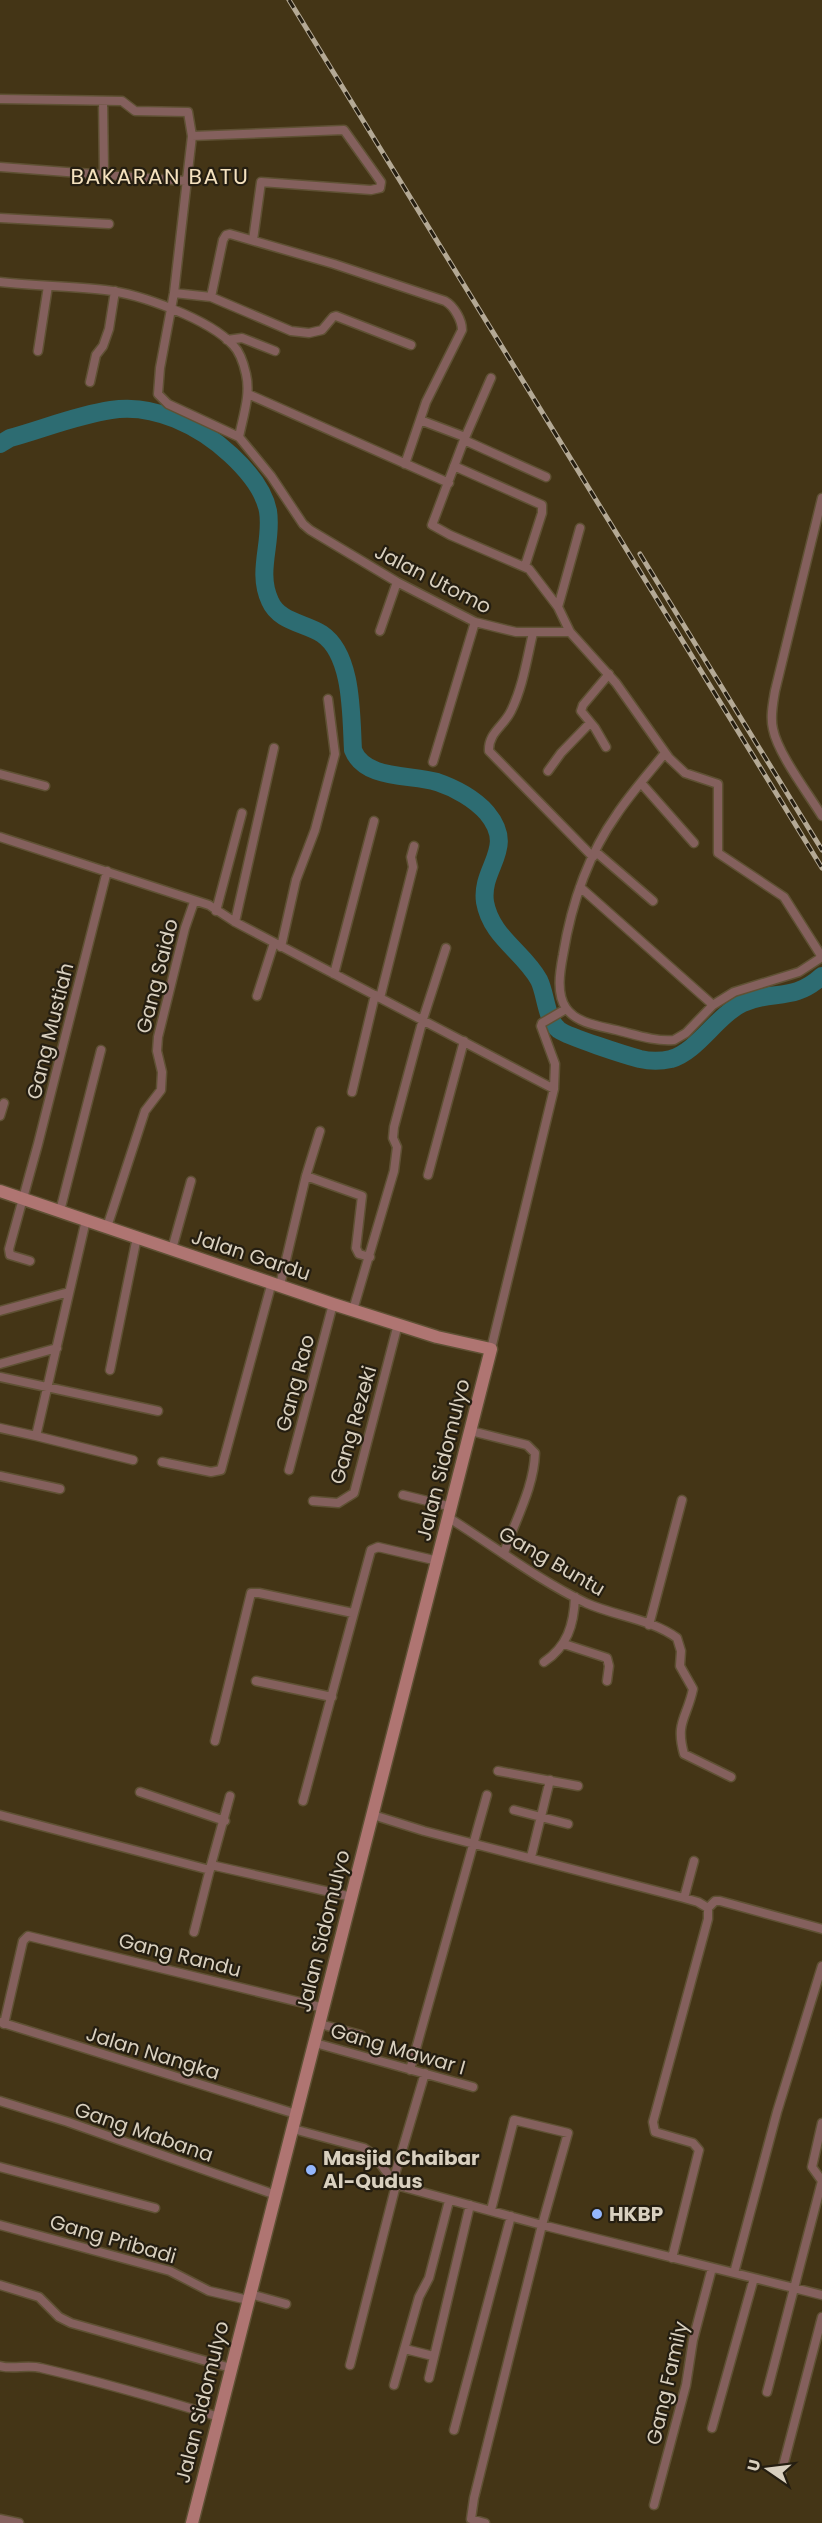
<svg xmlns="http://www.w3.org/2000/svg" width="822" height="2523" viewBox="0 0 822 2523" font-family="Poppins,sans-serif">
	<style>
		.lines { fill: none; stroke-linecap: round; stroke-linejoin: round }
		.river { stroke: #2d6c72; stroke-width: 18 }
		.street-casing { stroke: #5f5134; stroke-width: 11 }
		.secondary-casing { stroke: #5f5134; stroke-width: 15 }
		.street { stroke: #84605d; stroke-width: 8 }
		.secondary { stroke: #af7572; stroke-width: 12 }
		.rail-casing { stroke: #b4a995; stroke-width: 5 }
		.rail { stroke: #251e11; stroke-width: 3; stroke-dasharray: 9; stroke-linecap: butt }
		.poi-dot { fill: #94b7fd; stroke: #251e11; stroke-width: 2 }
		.labels { text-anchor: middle; stroke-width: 4.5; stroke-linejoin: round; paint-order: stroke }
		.street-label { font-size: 20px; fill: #d9d0bf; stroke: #251e11 }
		.poi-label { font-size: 20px; font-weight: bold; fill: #d9d0bf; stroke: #251e11; text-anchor: start }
		.quarter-label { font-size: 22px; letter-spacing: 1.5px; fill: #f5e2bf; stroke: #251e11 }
	</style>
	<rect width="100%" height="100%" fill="#443516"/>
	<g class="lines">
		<!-- river -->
		<path class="river" d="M0 444 10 438C43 429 77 415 111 410 154 403 200 426 231 455 246 469 264 490 268 511 273 542 256 571 270 601 279 622 305 623 322 634 353 655 351 716 353 750 365 780 410 774 437 782 455 788 475 799 487 813 517 849 480 867 485 902 491 937 524 952 539 980 546 994 546 1020 559 1030 569 1037 625 1055 640 1059 649 1061 662 1061 671 1059 698 1051 716 1016 743 1003 774 989 792 1003 822 976"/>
		<defs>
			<path id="street" d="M0 99 122 101 135 111 188 112 192 136 174 293 160 368 158 394 168 404 239 437 271 476 303 524 310 530 397 582 475 622 516 632H570
				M103 101 104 173
				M192 136 344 130 381 182 380 188 371 190 261 182 253 240
				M0 167 186 181
				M0 218 109 224
				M0 282C35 286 70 286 105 290 140 294 209 319 233 345 240 352 244 365 246 374 251 395 243 416 239 437
				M174 293 211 297 291 331 309 333 322 330 333 317 336 316 411 345
				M211 297 223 240 226 235 230 234 334 264 445 301C454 306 462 320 462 330L426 402 420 420 465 437
				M227 340 242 338 275 351
				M38 351 48 286
				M491 378 464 440 432 525 450 535 529 569 558 607 570 632 616 683 669 758 685 773 718 784V853L784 897 822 957
				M90 382 96 355 103 346 109 329 115 291
				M248 394 449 483
				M464 440 546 477
				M405 464 420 420
				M454 466 542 505V513L525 566
				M822 498 775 691C773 703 770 717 773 729 778 754 808 793 822 816
				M558 607 580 528
				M380 631 397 582
				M533 633C527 658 523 687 511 711 504 726 488 733 489 751L593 857
				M606 747 595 728 581 711 583 705 609 674
				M665 753C649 773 631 793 617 814 588 855 571 906 563 955 560 971 556 994 566 1008 576 1023 599 1026 616 1030 633 1034 656 1042 674 1040L686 1033 713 1005 734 992 799 972 822 957
				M433 762 475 622
				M548 771 561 753 590 723
				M0 774 45 786
				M641 783 694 843
				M0 837 209 905 235 922 554 1089
				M596 852 653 901
				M580 887 713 1005
				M216 911 242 813
				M235 922 274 748
				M281 947 296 880 315 830 335 754 328 699
				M334 974 374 821
				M257 996 274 943
				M380 998 413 867 411 857 414 846
				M352 1092 375 995
				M0 1116 4 1103
				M428 1175 464 1041
				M306 1176 362 1196 356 1248 359 1254 370 1257
				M60 1211 101 1050
				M107 1227 145 1111 161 1090 162 1072 157 1051 158 1037 185 928 194 902
				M172 1249 191 1181
				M30 1261 10 1255 9 1249 38 1144 107 871
				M280 1285 306 1176 320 1131
				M353 1310 394 1171 397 1147 393 1138 394 1127 423 1019 446 948
				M0 1311 69 1292
				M491 1349 554 1089 555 1064 541 1026 542 1023 566 1009
				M0 1364 57 1348
				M110 1370 137 1237
				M0 1377 158 1411
				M0 1428 36 1436 86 1220
				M471 1431 527 1445 535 1453C534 1488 515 1520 504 1553
				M36 1436 133 1460
				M162 1462 211 1472 221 1470 272 1282
				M289 1470 333 1304
				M0 1476 60 1489
				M403 1495 452 1507
				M313 1501 338 1503 354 1493 398 1324
				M449 1518C494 1546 538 1580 586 1603 615 1616 651 1619 677 1638L681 1651 680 1666 693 1689C687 1718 675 1722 684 1754L731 1777
				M649 1625 682 1500
				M564 1644 607 1658 609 1666 607 1681
				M544 1662C567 1647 574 1625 575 1597
				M256 1681 332 1697
				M215 1741 251 1593H259L353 1613
				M498 1771 578 1786
				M140 1792 225 1821
				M230 1796 211 1865 352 1897
				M303 1801 371 1550 378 1547 438 1561
				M514 1810 568 1824
				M0 1815 210 1870
				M373 1815 424 1831 684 1898 698 1902 708 1908V1919L653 2122 655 2132 693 2143 699 2150 672 2258
				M531 1857 550 1780
				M684 1898 694 1861
				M708 1908 715 1901H720L822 1929
				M194 1932 211 1865
				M0 2022 296 2114
				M4 2024 23 1941 28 1936 324 2008
				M320 2024 361 2035
				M315 2043 473 2087
				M410 2070 487 1795
				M0 2101 68 2122 276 2195
				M822 2123 812 2167 822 2181
				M293 2129 364 2148 374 2155 396 2185 542 2225 822 2295
				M0 2167 155 2208
				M393 2181 425 2073
				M0 2225 170 2271 209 2291 248 2300
				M734 2273 777 2112 822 1966
				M0 2285 39 2297 59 2317 71 2323 231 2368
				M250 2294 286 2304
				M405 2349 433 2356
				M350 2365 396 2185
				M0 2366C14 2370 27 2364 41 2368 101 2382 160 2399 219 2417
				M429 2378 470 2205
				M394 2385 419 2297 429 2278 449 2201
				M767 2392 822 2181
				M712 2428 754 2278
				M454 2430 511 2216
				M781 2474 822 2317
				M654 2505 686 2385 693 2340 712 2268
				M0 2519 19 2523
				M485 2523 471 2519 474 2498 542 2225 568 2133 514 2120 491 2210"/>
			<path id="secondary" d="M0 1191 333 1304 437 1337 491 1349 192 2523"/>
		</defs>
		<!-- street casing -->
		<use href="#street" class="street-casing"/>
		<!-- secondary casing -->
		<use href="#secondary" class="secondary-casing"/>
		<!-- street -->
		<use href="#street" class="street"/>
		<!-- secondary -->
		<use href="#secondary" class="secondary"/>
		<defs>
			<path id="rail" d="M289 0 822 868
				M640 554 822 850"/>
		</defs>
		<!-- rail casing -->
		<use href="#rail" class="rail-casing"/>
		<!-- rail -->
		<use href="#rail" class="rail"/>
	</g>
	<!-- markers -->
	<g class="poi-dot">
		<circle cx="311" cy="2170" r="6"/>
		<circle cx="597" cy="2214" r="6"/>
	</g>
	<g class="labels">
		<!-- street labels -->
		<g class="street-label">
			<text transform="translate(433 579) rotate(27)" y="7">Jalan Utomo</text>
			<text transform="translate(157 976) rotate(-76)" y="7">Gang Saido</text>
			<text transform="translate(50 1031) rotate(-76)" y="7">Gang Mustiah</text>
			<text transform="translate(251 1255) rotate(18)" y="7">Jalan Gardu</text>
			<text transform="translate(295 1383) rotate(-75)" y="7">Gang Rao</text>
			<text transform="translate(353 1425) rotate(-74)" y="7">Gang Rezeki</text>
			<text transform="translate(443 1460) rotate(-76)" y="7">Jalan Sidomulyo</text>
			<text transform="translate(552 1561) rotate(30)" y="7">Gang Buntu</text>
			<text transform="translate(323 1931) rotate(-76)" y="7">Jalan Sidomulyo</text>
			<text transform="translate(180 1955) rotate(14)" y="7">Gang Randu</text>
			<text transform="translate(398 2049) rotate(16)" y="7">Gang Mawar I</text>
			<text transform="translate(153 2053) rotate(17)" y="7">Jalan Nangka</text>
			<text transform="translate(144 2132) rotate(19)" y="7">Gang Mabana</text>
			<text transform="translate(113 2239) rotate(16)" y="7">Gang Pribadi</text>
			<text transform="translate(667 2383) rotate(-77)" y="7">Gang Family</text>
			<text transform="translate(202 2402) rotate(-76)" y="7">Jalan Sidomulyo</text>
		</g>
		<!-- poi labels -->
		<g class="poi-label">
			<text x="323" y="2165">Masjid Chaibar<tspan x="323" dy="23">Al-Qudus</tspan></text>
			<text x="609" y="2221">HKBP</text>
		</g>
		<!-- quarter labels -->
		<g class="quarter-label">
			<text x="160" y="184">BAKARAN BATU</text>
		</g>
	</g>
	<!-- north arrow -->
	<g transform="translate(768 2469) rotate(284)" stroke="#251e11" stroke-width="4.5" paint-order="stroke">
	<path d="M0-4.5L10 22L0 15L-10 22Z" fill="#d9d0bf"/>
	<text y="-9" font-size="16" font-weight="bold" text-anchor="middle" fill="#d9d0bf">U</text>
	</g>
</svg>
